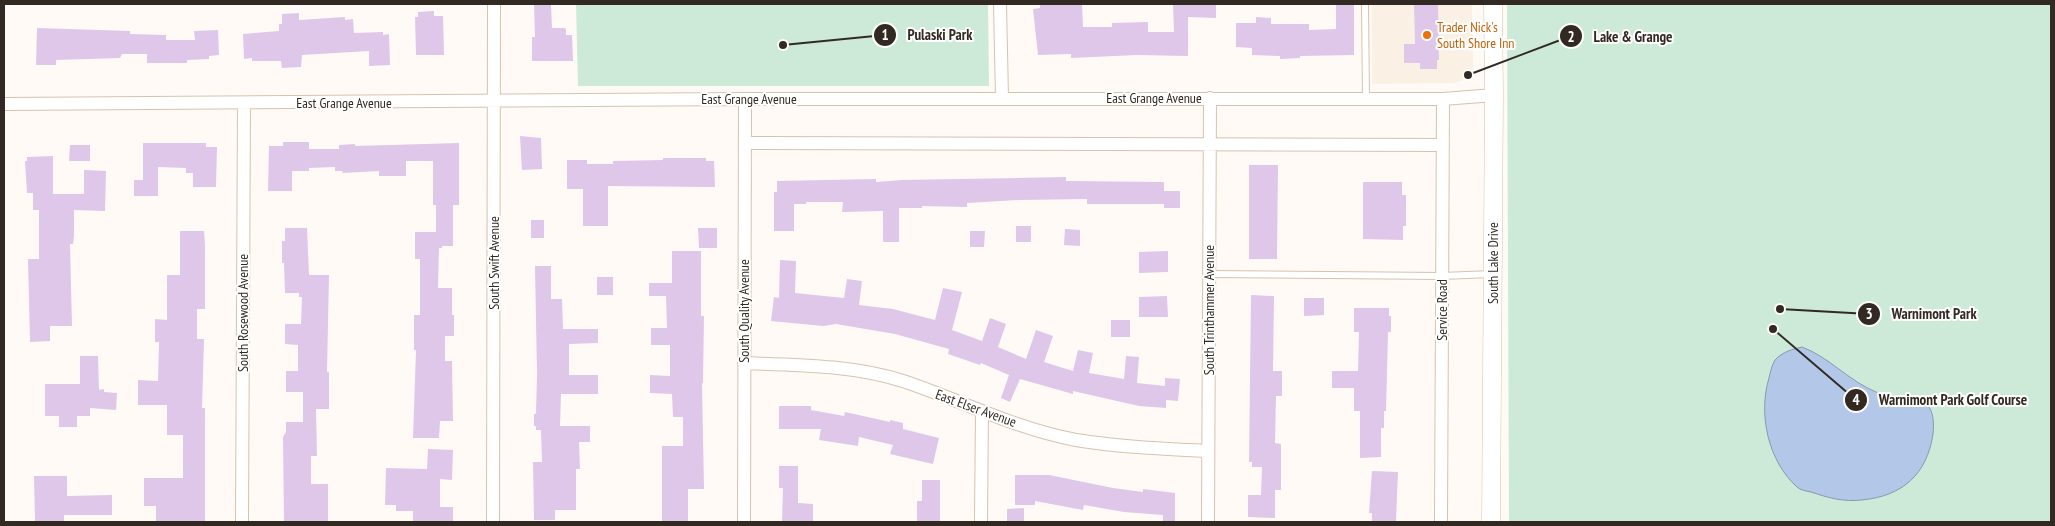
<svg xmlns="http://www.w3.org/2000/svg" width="2055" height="526" viewBox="0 0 2055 526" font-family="'PT Sans Narrow',sans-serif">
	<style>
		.built { fill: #fbf0e4 }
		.green { fill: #ccead7 }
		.water { fill: #b3c7e8; stroke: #8c98ad }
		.building { fill: #dec7e9 }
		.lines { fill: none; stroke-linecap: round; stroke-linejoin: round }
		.service-casing { stroke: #d7c2ad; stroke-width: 8 }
		.minor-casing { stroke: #d7c2ad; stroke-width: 14 }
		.secondary-casing { stroke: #d7c2ad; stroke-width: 19 }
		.service { stroke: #fff; stroke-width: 6 }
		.minor { stroke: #fff; stroke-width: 12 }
		.secondary { stroke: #fff; stroke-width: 18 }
		.food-dot { fill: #e8710a; stroke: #fff; stroke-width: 2 }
		.labels { text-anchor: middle; stroke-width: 4; stroke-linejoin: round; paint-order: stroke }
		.food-label { font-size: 14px; fill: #c56008; stroke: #fff; text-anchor: start }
		.street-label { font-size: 14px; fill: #322a22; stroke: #fff }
		.leader { fill: none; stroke: #322a22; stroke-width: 2 }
		.callout-dot { fill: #322a22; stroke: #fff; stroke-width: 2 }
		.mark-label { font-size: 15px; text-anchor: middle; font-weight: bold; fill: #fff }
		.callout-label { font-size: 15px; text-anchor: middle; font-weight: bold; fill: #322a22; stroke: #fff; stroke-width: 4; stroke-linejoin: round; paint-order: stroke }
	</style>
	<rect width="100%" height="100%" fill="#fffaf6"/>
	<!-- built -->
	<path class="built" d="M1372 4H1472L1473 67 1470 78 1454 83 1372 84Z"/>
	<!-- green -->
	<path class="green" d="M576 4H988L989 86H578Z
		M1507 4H2051V522H1509Z"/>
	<!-- water -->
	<path class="water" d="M1802 347C1829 357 1849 381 1876 392 1893 399 1912 392 1927 405 1934 411 1934 425 1933 434 1927 474 1903 496 1862 500 1843 502 1829 498 1811 492 1806 491 1800 490 1797 487 1768 461 1758 414 1769 378 1770 373 1772 365 1775 360 1782 352 1793 349 1802 347Z"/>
	<!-- building -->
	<path class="building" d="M534 4H551L552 28H564L566 29V35H572L573 61H532V37H535Z
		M1040 4H1082L1083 27H1112V23L1148 22V32H1174L1173 4H1216V18L1188 17V56L1137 55 1071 58V54L1038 55 1033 9 1040 8Z
		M1336 4H1354V55L1300 56V58L1280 59V56L1252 55V48L1236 47V23H1256V17L1271 18V24H1309V30L1336 29Z
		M1414 4H1438L1439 60H1437V69H1420V63H1404V44H1415Z
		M434 11V16H443L444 55H416L415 17H418V12Z
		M299 13V20L345 17V20L353 19 354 33 383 32V35L389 34 390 65 369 66V51L302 55 301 67 282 68 281 61H252V58L244 59 243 34 279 31V24H282V14Z
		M37 28 130 31V34L166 35V40H195L194 31 218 30 219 55 209 56V59L187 60V63H147V54H122L120 58 56 60V65H36Z
		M520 136 541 138 542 169 522 170Z
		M283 142H309V149H339V145L355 144V146L459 143V205H453V246H442V248H439L438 288H452V315H454V336H445V361H452L453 421H440L439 438H413L416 350H414V315H420V259H415V232H436V205H433V161H406V176H379V171L342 173 343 171H335V167L309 168V171H292V191H268L269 146H283Z
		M143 143H206V147H217L216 187H193V173H186V168L158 167V196H134V180H143Z
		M70 145H90V161H69Z
		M53 156V194H84V170L106 171 105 211 74 210V236L73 244H70L72 326H50V341L30 342 28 259H39V210H33V193H27L25 161H27V157Z
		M663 158H706V161H714L715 187 608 186V226H583V189H567V160H587V164H613V161L663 160Z
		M1249 165H1278L1277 259H1249Z
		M1066 177V181L1164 182V191H1180V208H1164V204H1087V199L1020 200 967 203V207L922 206V208H899V242H883V211L842 212 843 202H806V204H794V231H774V192H777V181L876 179V182L902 180Z
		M1363 182H1402V195H1406V226H1403V240L1363 239Z
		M531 220H544V238H531Z
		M1016 226H1031V242H1016Z
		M285 228H307L309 275H329L327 372H329V409H316L317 456H311V484H328V522H284L283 437 286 432V422H303V392H286V371H298V345L285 344V324H301L302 297H299V293H285L284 263H282V241H285Z
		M698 228H717V248H699Z
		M1065 229 1080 230V246L1064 245Z
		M180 231H204L205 245V309H197V339H204L202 408H205V522H156V506H144V478H183V435H167V405H138V380L158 381 159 342H155V319L167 320V275H180Z
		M970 231H985L984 247H970Z
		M672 251H701V316H704L703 383H702L704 489H688V522H662V446H683V417H673L672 394 650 393V375L670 376V345H651V328H667L666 296H649V283H672Z
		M1168 251V272L1139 273V252Z
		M780 260 796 261 795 293 844 298 847 279 862 281 859 305 893 309 935 320 943 288 962 292 952 330 982 341 990 318 1006 324 998 347 1026 359 1036 330 1053 336 1044 362 1073 371 1078 350 1093 353 1089 373 1124 379 1126 356 1139 357 1137 383 1165 386V378L1180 379 1178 401 1166 400V408L1139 406 1073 391V394L1020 379 1010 402 1001 398 1009 375 981 363 980 365 948 354 949 349 895 334 836 324 823 326 771 321 774 297 779 298Z
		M535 266H551V299H562L563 329H598V343L569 344V375H598V394H561L560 426H590V442H579L580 469H576V510H555V520H534L533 462H542L541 430H536V426H534V414H536L537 374Z
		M597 277H613V295H597Z
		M1251 295 1274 296 1273 371H1282V396H1276L1275 443 1281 444V490H1275V518L1248 517V495H1261L1262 467H1252V462H1249Z
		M1167 296 1168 317H1139V297Z
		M1304 298H1324V315L1304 316Z
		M1354 308H1389V316H1391V332H1388L1386 411H1384V428H1381V457L1360 458V411H1354V388H1332V371H1358L1359 332H1354Z
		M1111 320H1130V337H1111Z
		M80 356H98L99 390 104 389V392L117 393 116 410 90 408V416H77V427H59V416H45V384H80Z
		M779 406H811V410L844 416 845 412 890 422V420L903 423V429L939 438 933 464 890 454 893 445 859 437 858 446 819 440 821 429H779Z
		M428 449 453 450 452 480 440 479V507H453V522H413V511H396V505H385L386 468 427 469Z
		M779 466H798V503L813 504V522H782L783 488H779Z
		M1372 471 1398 472 1396 521 1372 522V513H1369Z
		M1015 475H1049L1113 488 1143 492V489L1175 493V522H1163V515L1124 512 1084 505 1083 510 1035 501V505H1015Z
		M34 476H67V496L112 495V515H64V522H35Z
		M922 480H940V522H917V501H922Z
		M1024 508V522H1007V509Z"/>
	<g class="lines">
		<defs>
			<path id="service" d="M1365 4 1366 98
				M1208 274 1442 276 1492 274"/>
			<path id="minor" d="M1000 4 1002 98
				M4 104 745 99H1443L1494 95
				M745 143 1443 145
				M744 363C797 365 852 365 903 381 960 400 1016 429 1076 440 1119 447 1164 449 1208 451
				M242 522 244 103
				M493 522 494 4
				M744 522 745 99
				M981 522 982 412
				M1208 522 1210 98
				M1441 522 1443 99"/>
			<path id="secondary" d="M1491 522 1494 95 1493 4"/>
		</defs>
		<!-- service casing -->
		<use href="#service" class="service-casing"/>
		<!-- minor casing -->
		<use href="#minor" class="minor-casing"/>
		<!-- secondary casing -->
		<use href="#secondary" class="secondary-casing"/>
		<!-- service -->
		<use href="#service" class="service"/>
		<!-- minor -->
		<use href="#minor" class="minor"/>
		<!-- secondary -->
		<use href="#secondary" class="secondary"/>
	</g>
	<!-- markers -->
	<circle class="food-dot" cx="1427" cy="35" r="5"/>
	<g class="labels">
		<!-- food labels -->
		<g class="food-label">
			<text x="1437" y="32">Trader Nick's<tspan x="1437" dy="16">South Shore Inn</tspan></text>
		</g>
		<!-- street labels -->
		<g class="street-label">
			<text x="1154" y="103">East Grange Avenue</text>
			<text x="749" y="104">East Grange Avenue</text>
			<text x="344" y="108">East Grange Avenue</text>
			<text transform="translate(494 263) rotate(-90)" y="5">South Swift Avenue</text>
			<text transform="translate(1493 263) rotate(-90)" y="5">South Lake Drive</text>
			<text transform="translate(1209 310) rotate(-90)" y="5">South Trinthammer Avenue</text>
			<text transform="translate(1442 310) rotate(-90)" y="5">Service Road</text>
			<text transform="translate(744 311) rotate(-90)" y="5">South Quality Avenue</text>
			<text transform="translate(243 313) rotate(-90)" y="5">South Rosewood Avenue</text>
			<text transform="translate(976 408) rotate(20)" y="5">East Elser Avenue</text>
		</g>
	</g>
	<!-- callouts -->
	<path class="leader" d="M783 45L885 35M1468 75L1571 36M1780 309L1869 314M1773 329L1856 400"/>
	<g class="callout-dot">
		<circle cx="783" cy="45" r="5"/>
		<circle cx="1468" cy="75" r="5"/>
		<circle cx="1780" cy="309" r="5"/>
		<circle cx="1773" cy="329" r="5"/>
		<circle cx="885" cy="35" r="12"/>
		<circle cx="1571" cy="36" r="12"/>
		<circle cx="1869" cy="314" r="12"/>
		<circle cx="1856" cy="400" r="12"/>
	</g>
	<g class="mark-label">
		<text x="885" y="40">1</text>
		<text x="1571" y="42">2</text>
		<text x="1869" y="319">3</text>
		<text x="1856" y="405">4</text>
	</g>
	<g class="callout-label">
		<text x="940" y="40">Pulaski Park</text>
		<text x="1633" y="42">Lake &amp; Grange</text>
		<text x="1934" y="319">Warnimont Park</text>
		<text x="1953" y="405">Warnimont Park Golf Course</text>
	</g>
	<!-- border -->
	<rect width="2055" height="526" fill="none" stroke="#322a22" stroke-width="10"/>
</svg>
